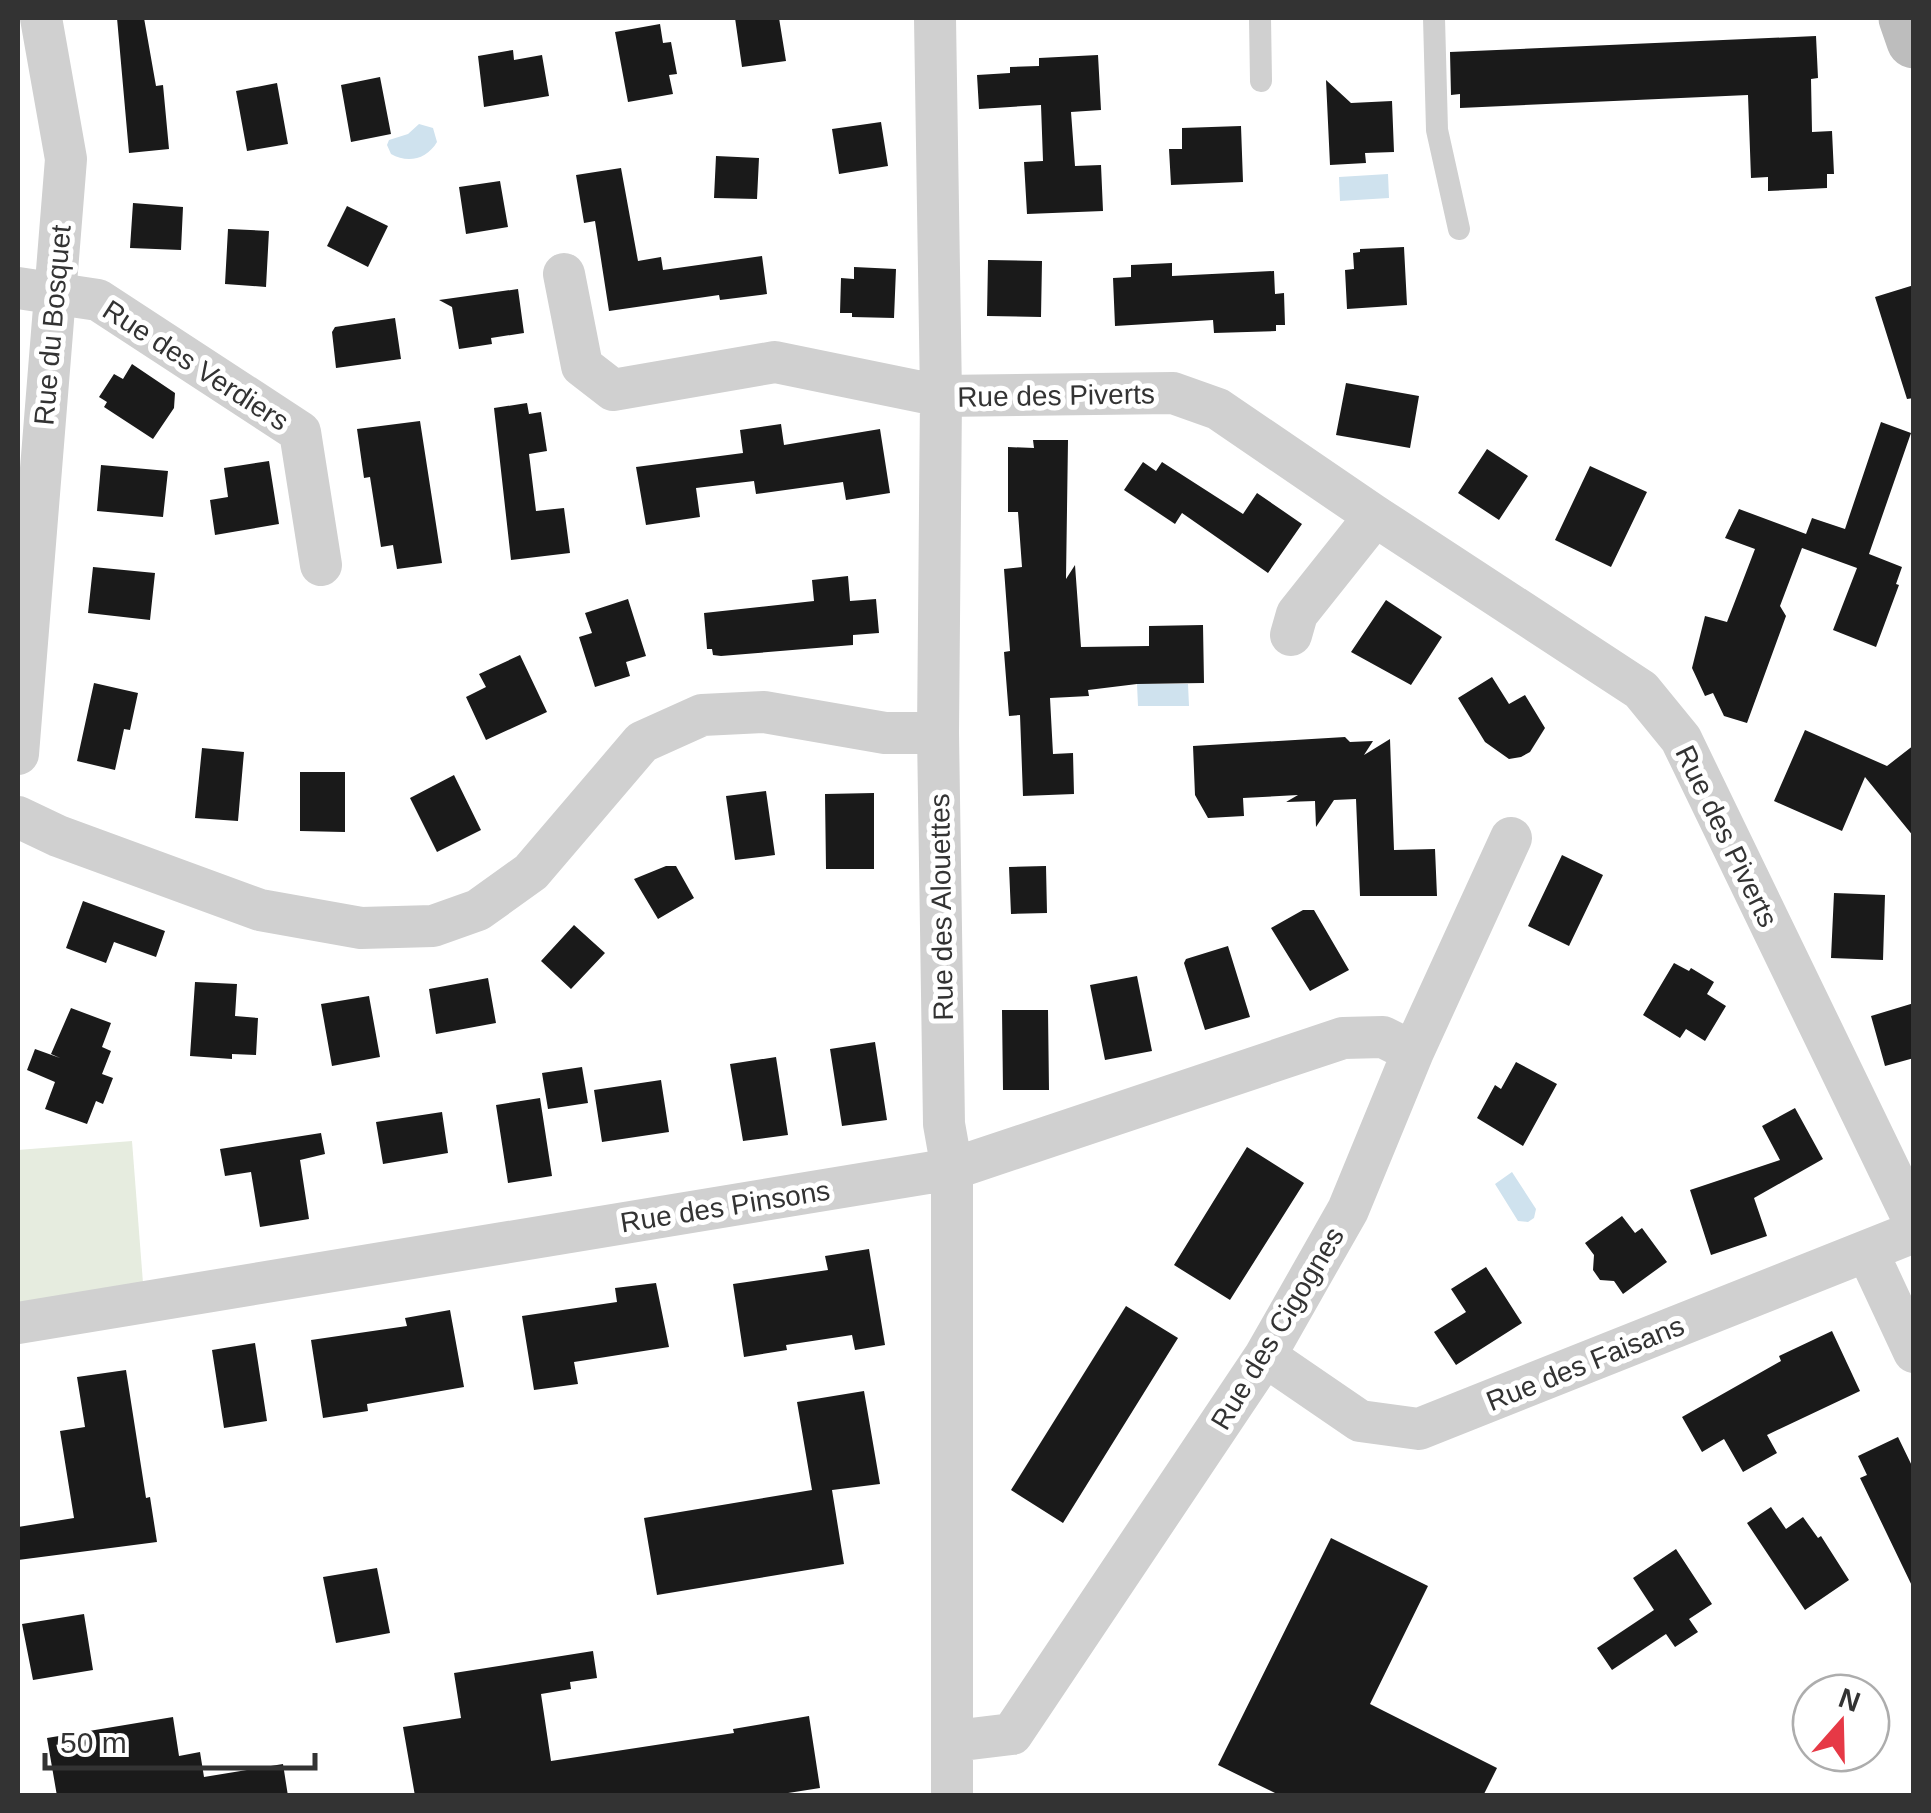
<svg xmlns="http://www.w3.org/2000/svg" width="1931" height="1813" viewBox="0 0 1931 1813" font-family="Helvetica,sans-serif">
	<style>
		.green { fill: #e6ecdf }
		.water { fill: #cfe2ee }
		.building { fill: #1a1a1a }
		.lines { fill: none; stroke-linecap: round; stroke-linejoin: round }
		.lane { stroke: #d0d0d0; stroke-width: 22 }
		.street { stroke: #d0d0d0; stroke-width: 42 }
		.secondary { stroke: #bdbdbd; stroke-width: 55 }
		.labels { text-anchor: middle; stroke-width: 10; stroke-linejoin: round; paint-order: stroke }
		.street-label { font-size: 28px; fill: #333; stroke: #fff }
	</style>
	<rect width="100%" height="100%" fill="#fff"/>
	<!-- green -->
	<path class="green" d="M132 1141 143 1283 18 1304V1150Z"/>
	<!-- water -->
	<path class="water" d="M419 124 433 128 437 142C427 159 408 164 391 154L387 145 389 140 408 134Z
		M1388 174 1389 198 1340 201 1339 177Z
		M1137 684H1188L1189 706H1138Z
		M1512 1172 1536 1209 1534 1218 1528 1222 1518 1221 1495 1184Z"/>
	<!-- building -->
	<path class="building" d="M117 18H144L156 86 163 85 169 149 129 153Z
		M735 18H779L786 61 742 67Z
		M660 24 663 43 671 42 677 74 669 75 673 94 628 102 615 32Z
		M1816 36 1818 78 1811 79 1812 132 1832 131 1834 174H1827V188L1768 191V177L1751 178 1748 95 1460 108V94L1451 95 1450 52Z
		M513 50 514 60 542 55 549 96 484 107 478 56Z
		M1098 55 1101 110 1071 112 1075 166 1101 165 1103 211 1027 214 1024 162 1043 161 1041 105 979 109 977 75 1010 73V67L1039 66V58Z
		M380 77 391 134 351 142 341 85Z
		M1326 80 1351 103 1392 101 1394 152 1365 153 1366 163 1330 165Z
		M277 83 288 144 247 151 236 91Z
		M881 122 888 166 839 174 832 129Z
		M1241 126 1243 182 1171 185 1169 149H1182V128Z
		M716 156 759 158 757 199 714 198Z
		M621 168 638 261 661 257 663 270 762 256 767 294 720 300 719 295 609 311 595 221 584 223 576 175Z
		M500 181 508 227 466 234 459 187Z
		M133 203 183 207 181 250 130 248Z
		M347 206 388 226 368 267 327 246Z
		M228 229 269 231 266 287 225 284Z
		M1404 247 1407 305 1347 309 1345 270 1354 269 1353 253 1360 252V249Z
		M988 260 1042 261 1041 317 987 316Z
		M1172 263V276L1274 271 1275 294 1284 293 1285 325H1276V331L1214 333 1213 320 1115 326 1113 278 1131 277V265Z
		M854 267 896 269 894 318 852 317V313H840L841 278 854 279Z
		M1914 285V398L1907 399 1875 297Z
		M518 289 524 333 491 338 492 344 459 349 452 307 439 300Z
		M395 318 401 359 336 368 332 332 335 327Z
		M132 364 175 393 174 408 153 439 104 407 107 402 99 397 114 374 123 379Z
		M1346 383 1419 396 1410 448 1336 435Z
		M527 403 529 414 541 412 547 451 529 454 536 511 564 508 570 553 511 560 494 408Z
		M420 421 442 563 397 569 393 545 381 547 370 477 364 478 357 429Z
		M1881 422 1911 433 1869 554 1902 567 1896 584 1899 585 1876 647 1833 630 1857 568 1802 548 1780 606 1786 616 1747 723 1724 716 1713 693 1705 696 1692 668 1705 616 1727 622 1755 549 1725 538 1739 509 1806 534 1812 518 1845 529Z
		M781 424 784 445 880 429 890 493 846 500 843 482 756 494 754 481 696 488 700 517 646 525 636 467 743 453 740 430Z
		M1033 440H1068L1066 579 1075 565 1081 647 1149 646V626L1203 625 1204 683 1137 684 1088 690 1089 696 1050 698 1053 754 1073 753 1074 794 1023 796 1020 715 1009 716 1004 652 1010 651 1004 569 1022 567 1018 512H1008V447L1034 448Z
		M1487 449 1528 476 1499 520 1458 493Z
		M269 461 279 524 215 535 210 500 228 497 224 468Z
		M1143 462 1156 471 1162 462 1243 514 1257 493 1302 524 1268 573 1182 513 1175 524 1124 490Z
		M101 465 168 471 163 517 97 511Z
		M1590 466 1647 492 1611 567 1555 540Z
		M93 567 155 573 150 620 88 613Z
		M848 576 850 601 876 599 879 633 853 635V645L721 656 713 655 712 649H707L704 613 814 601 812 580Z
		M628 599 646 656 626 662 630 676 595 687 579 637 592 633 585 613Z
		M1386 600 1442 637 1411 685 1351 652Z
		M520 655 547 712 486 740 466 697 486 687 479 674Z
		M1492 677 1509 704 1525 695 1545 728 1530 752 1521 757 1509 759 1485 742 1458 698Z
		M94 683 138 693 130 730 124 729 115 770 77 761Z
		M1805 730 1887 766 1914 745V837L1865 777 1842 831 1774 801Z
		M1345 737 1350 742 1373 741 1364 755 1390 739 1394 850 1435 849 1437 896H1360L1356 799 1334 800 1316 827 1315 801 1286 802 1298 795 1243 798 1244 816 1208 818 1195 795 1193 746Z
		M202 748 244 752 238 821 195 818Z
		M300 772H345V832L300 831Z
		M454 775 481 830 437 852 410 798Z
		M766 791 775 855 735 860 726 796Z
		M874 793V869H826L825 794Z
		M1562 855 1603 875 1569 946 1528 926Z
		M666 866H676L694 898 658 919 634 879Z
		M1046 866 1047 913 1011 914 1009 867Z
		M1834 893 1885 895 1883 960 1831 958Z
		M83 901 165 931 156 957 114 942 106 963 66 948Z
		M1303 910H1314L1349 970 1310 991 1271 928Z
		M574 925 605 953 571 989 541 961Z
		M1228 946 1250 1017 1205 1030 1184 963 1186 959Z
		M1674 963 1689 971 1691 968 1714 982 1707 994 1726 1006 1705 1041 1686 1029 1680 1038 1643 1015Z
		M1137 976 1152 1051 1105 1060 1090 985Z
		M488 978 496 1023 436 1034 429 989Z
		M195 982 237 984 235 1016 258 1018 256 1055 232 1054V1059L190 1056Z
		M369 996 380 1057 332 1066 321 1004Z
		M1914 1003V1058L1885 1066 1871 1016Z
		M71 1008 111 1023 102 1047 111 1051 102 1074 113 1078 103 1104 96 1101 87 1124 45 1109 55 1082 27 1070 35 1049 60 1058 51 1054Z
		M1002 1010H1048L1049 1090H1003Z
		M875 1042 887 1120 842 1126 830 1049Z
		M776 1057 788 1135 743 1141 730 1064Z
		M1516 1062 1557 1084 1523 1146 1477 1118 1495 1085 1501 1089Z
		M582 1067 588 1103 548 1109 542 1073Z
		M661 1080 669 1132 602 1142 594 1090Z
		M540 1098 552 1176 508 1183 496 1105Z
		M1795 1108 1823 1159 1754 1198 1767 1236 1711 1255 1690 1190 1780 1160 1762 1126Z
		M442 1112 448 1153 383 1164 376 1122Z
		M321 1133 325 1154 300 1160 309 1219 260 1227 251 1172 225 1176 220 1149Z
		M1247 1147 1304 1183 1230 1300 1174 1265Z
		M1622 1216 1635 1233 1642 1228 1667 1262 1623 1294 1614 1281 1600 1280 1593 1270 1594 1255 1585 1243Z
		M869 1249 885 1345 855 1350 852 1335 786 1345 787 1350 744 1357 733 1284 828 1270 825 1256Z
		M1486 1267 1522 1323 1456 1365 1434 1332 1466 1312 1451 1289Z
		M656 1283 669 1347 574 1362 578 1384 534 1390 522 1316 617 1302 615 1288Z
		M1126 1306 1178 1338 1063 1523 1011 1490Z
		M450 1310 464 1387 367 1404 368 1411 323 1418 311 1340 407 1326 405 1318Z
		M1832 1331 1860 1391 1767 1435 1777 1453 1743 1472 1724 1439 1702 1452 1682 1417 1781 1361 1779 1356Z
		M255 1343 267 1421 224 1428 212 1350Z
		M126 1370 146 1498 150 1497 157 1542 18 1560V1527L74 1518 60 1431 85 1427 77 1377Z
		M864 1391 880 1484 832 1490 844 1564 657 1595 644 1518 812 1490 797 1402Z
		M1898 1437 1914 1470V1590L1860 1478 1867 1475 1858 1456Z
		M1771 1507 1786 1529 1803 1517 1818 1538 1821 1536 1849 1580 1805 1610 1747 1523Z
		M1331 1538 1428 1586 1370 1704 1497 1768 1483 1796H1281L1218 1765Z
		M1676 1549 1712 1604 1689 1619 1698 1632 1675 1647 1666 1634 1612 1670 1597 1648 1654 1610 1633 1578Z
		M377 1568 390 1633 336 1643 323 1577Z
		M84 1614 93 1670 33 1680 22 1624Z
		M593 1651 597 1678 570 1682 571 1689 541 1694 551 1761 734 1733 733 1729 809 1716 820 1788 769 1796H415L403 1727 461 1718 454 1673Z
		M173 1717 179 1756 200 1752 204 1777 283 1764 288 1796H57L47 1738Z"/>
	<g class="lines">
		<!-- lane -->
		<path class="lane" d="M1260 18 1261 81
			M1434 18 1437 130 1459 229"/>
		<!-- street -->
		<path class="street" d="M935 18 941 396 938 733 944 1124 952 1169V1796
			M564 274 582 366 613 390 775 362 941 396 1173 393 1218 409 1375 516 1641 690 1681 739 1914 1221
			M18 288 98 300 300 432 321 565
			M1291 635 1297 614 1375 516
			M18 754 66 159 41 18
			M18 817 58 836 260 910 361 928 433 926 478 910 531 872 642 742 702 715 764 712 885 733H938
			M1867 1251 1914 1352
			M18 1323 952 1169 1343 1038 1383 1037 1413 1052
			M1265 1356 1360 1421 1419 1429 1914 1232
			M954 1741 1012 1734 1265 1356 1348 1210 1413 1052 1511 838"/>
		<!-- secondary -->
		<path class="secondary" d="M1906 18 1914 41"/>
	</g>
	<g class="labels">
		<!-- street labels -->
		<g class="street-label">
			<text transform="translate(52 325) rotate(-85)" y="10">Rue du Bosquet</text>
			<text transform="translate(196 365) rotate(33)" y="10">Rue des Verdiers</text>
			<text transform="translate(1056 395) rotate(-1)" y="10">Rue des Piverts</text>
			<text transform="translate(1727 836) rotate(64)" y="10">Rue des Piverts</text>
			<text transform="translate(941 907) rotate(-91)" y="10">Rue des Alouettes</text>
			<text transform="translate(725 1206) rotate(-9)" y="10">Rue des Pinsons</text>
			<text transform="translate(1277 1328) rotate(-59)" y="10">Rue des Cigognes</text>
			<text transform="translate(1585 1363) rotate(-22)" y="10">Rue des Faisans</text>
		</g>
	</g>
	<!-- border -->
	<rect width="1931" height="1813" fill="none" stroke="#333333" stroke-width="40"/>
	<!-- north arrow -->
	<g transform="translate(1841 1723) rotate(20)"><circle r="48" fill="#ffffff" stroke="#adadad" stroke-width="2.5"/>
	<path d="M0-8L18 38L0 25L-18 38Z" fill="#e63946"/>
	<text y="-15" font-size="28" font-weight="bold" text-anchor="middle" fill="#333333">N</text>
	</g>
	<!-- scale -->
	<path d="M45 1753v15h270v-15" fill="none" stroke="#333333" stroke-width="5"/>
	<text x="60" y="1753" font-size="30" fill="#333333" stroke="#ffffff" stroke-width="8" paint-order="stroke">50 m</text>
</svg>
